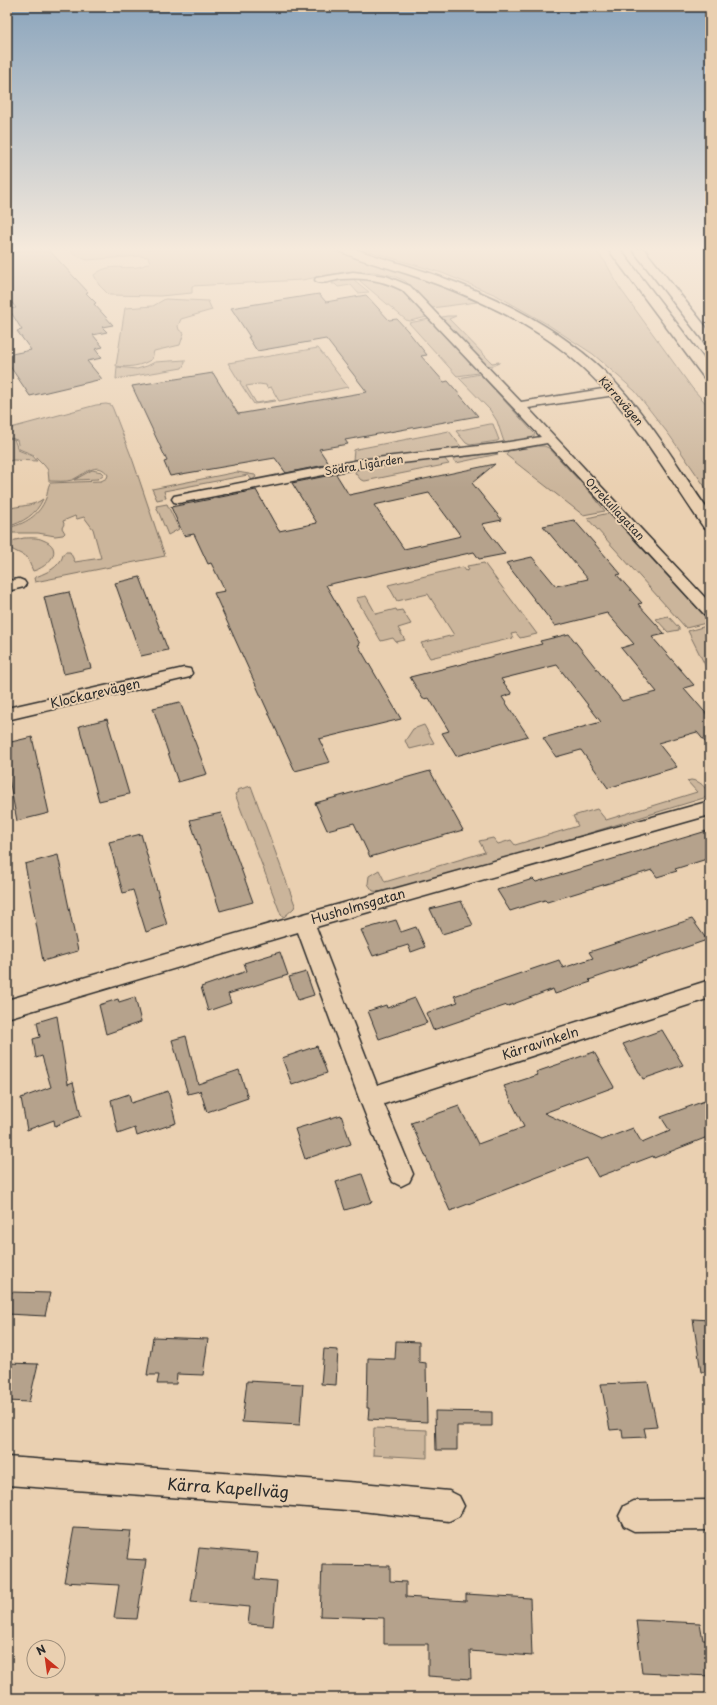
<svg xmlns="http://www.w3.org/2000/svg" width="717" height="1705" viewBox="0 0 717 1705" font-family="'Playpen Sans',sans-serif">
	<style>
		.green { fill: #cbb59b; stroke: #7b7063 }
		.building { fill: #b5a28c; stroke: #2b2b2b; fill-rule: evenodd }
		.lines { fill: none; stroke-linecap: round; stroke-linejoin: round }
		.street-casing { stroke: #2b2b2b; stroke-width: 3 }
		.secondary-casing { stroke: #2b2b2b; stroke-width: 3 }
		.highway-casing { stroke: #2b2b2b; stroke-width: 3 }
		.street { fill: #ead0b1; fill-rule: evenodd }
		.secondary { fill: #ead0b1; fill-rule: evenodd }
		.highway { fill: #ead0b1; fill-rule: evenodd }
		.labels { text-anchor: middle; stroke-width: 4; stroke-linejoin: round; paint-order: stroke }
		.far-street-label { font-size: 11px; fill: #2b2b2b; stroke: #ead0b1 }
		.street-label { font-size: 13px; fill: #2b2b2b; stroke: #ead0b1 }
		.near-street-label { font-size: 16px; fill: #2b2b2b; stroke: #ead0b1 }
	</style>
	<rect width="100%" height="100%" fill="#ead0b1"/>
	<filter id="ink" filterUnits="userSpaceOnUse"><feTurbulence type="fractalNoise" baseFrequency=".025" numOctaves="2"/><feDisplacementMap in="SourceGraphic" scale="8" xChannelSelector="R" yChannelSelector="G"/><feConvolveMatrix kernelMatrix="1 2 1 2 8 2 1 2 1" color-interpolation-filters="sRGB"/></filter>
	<g filter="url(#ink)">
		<!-- green -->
		<path class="green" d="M71 249H327L395 269 433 282 477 302 432 308 405 281 394 276 375 272H345L302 280 192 286V293L160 296 109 295 99 285 94 275C113 259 131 275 150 262L148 257 140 256 87 260 73 254Z
			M362 249H595L606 263 619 287 692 388 710 408V494L670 436 635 391 593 354 547 324 496 295 442 273Z
			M351 278 353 279 369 292 358 293 351 285 338 287 335 284H332L334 280Z
			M361 279C393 278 408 296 427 317L410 321 406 320 360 281Z
			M165 299 208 301 212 310 181 319 178 326 179 330 184 333 180 345 154 351 152 359C142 366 128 368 116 366L125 308 153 306Z
			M447 316H456L449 319 492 363 499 362V363L492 366 485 365 441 319 442 317Z
			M429 319 478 372V373L457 376 409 323Z
			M318 348 348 387 279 401 271 387 267 388 266 385 259 384 246 386 256 403 275 400 276 401 254 404 240 383 241 381H239L228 363Z
			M185 360V363L182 368 116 379 117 367 137 369 147 366 155 362Z
			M480 374 533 432 535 434 532 439 504 442 497 421 490 410 459 378Z
			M106 404 111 405 113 409 133 461 165 556 35 582 34 578C44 573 54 571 61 560 63 557 62 555 65 552H70L75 562 101 558 93 529 84 517 77 519 75 516 63 521 64 524 62 528 65 533 63 535 55 536 38 533H7V528C25 524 39 516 46 498 48 493 47 488 50 483L101 481 107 478 108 475C98 459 82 476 72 480 65 482 57 481 49 481L48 470 44 465 34 455 19 449 17 440 7 437V429L96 405Z
			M490 424H493L499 440 497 441 470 445 466 443 456 431Z
			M449 431 462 448 391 457 353 460 354 450 357 449Z
			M7 438 14 439 18 450 33 456 37 461 13 460 7 462Z
			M538 446H544L549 448 594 497 605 511 583 515 506 455 508 451Z
			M495 453 498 454 456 463 452 458Z
			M441 458H444L449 464 365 481 361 480 355 473 356 469 361 467Z
			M92 470 102 472 104 474 98 479 74 480Z
			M237 472 255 475 256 477 252 480 248 475 164 491 166 498 157 500 152 489Z
			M43 499C36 515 23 522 7 527V509C20 505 32 507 43 499Z
			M167 504 179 529 168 535 156 506Z
			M609 513 710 622 686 628 587 518Z
			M24 538C30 538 37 537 43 540 65 548 49 567 33 571L27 557 7 547V542Z
			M484 563 537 634 520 638 516 633 511 634 513 638 430 658 421 643 454 635 428 594 397 601 388 585 463 567 466 571 469 570 467 566Z
			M366 596 376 614 396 609 397 611 402 610 411 624 398 628 405 640 396 642 393 638 381 641 356 598Z
			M668 616 679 628V630L668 632 656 619Z
			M710 625V675L688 631Z
			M424 725 434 743 410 749 405 741 413 729Z
			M691 780C700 781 705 786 709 795L707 797 498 861 383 892 373 891 368 884 369 876 379 870 385 882 485 852 479 841 493 838 498 844 511 840 515 845 578 826 573 816 597 809 606 820 697 792 687 781Z
			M251 786 295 905 294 908 284 917 281 915 235 794 238 792 237 790Z
			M374 1428 427 1430V1458L373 1455Z"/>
		<!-- building -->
		<path class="building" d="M27 249H48L88 292 86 293 96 303 94 304 113 325 102 327 107 332 93 335 103 347 95 349 102 358 87 361 102 379 30 396 7 362V355L31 350 17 331 22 330 9 309 16 308 7 296V253Z
			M319 294 326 302 366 295 389 320 397 319 407 330 427 355 421 356 444 382 448 381 478 416 345 440 348 444 319 449 329 464 286 473 275 458 170 476 164 462 167 461 132 386 213 373 238 414 367 392 326 339 257 351 248 337H250L231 308Z
			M495 464 472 483 502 520 482 524 505 554 479 559 474 552 326 585 360 644 358 645 401 719 319 739 330 762 295 771 214 593 225 591 211 563 208 564 194 534 184 536 171 507 256 490 279 531 317 523 292 483 336 474 349 495ZM429 493 461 536 404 549 374 505Z
			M574 520 621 574 617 575 642 603 638 604 665 634 652 637 694 685 684 688 710 718V748L697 732 658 743 677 767 608 788 581 750 556 757 543 738 601 722 557 665 501 679 512 694 502 697 528 736 456 756 442 733 449 731 429 698 423 699 410 677 542 644 540 641 569 634 622 701 657 692 621 648 634 644 607 613 555 626 506 563 532 557 556 586 588 579 543 526Z
			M140 577 168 650 141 656 115 583Z
			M69 592 91 668 64 674 44 597Z
			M180 702 207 774 178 782 153 708Z
			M107 719 129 794 99 801 79 726Z
			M32 737 49 813 17 821 7 768V743Z
			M430 771 463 830 370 857 354 823 327 830 315 803Z
			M221 813 253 902 220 911 190 820Z
			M710 830V858L675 869 677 871 657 877 652 870 547 902 545 900 510 911 497 890 533 879 536 882Z
			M141 834 167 925 146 932 133 890 123 893 109 842Z
			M58 855 78 951 43 961 25 864Z
			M461 901 473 925 442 934 430 909Z
			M692 919 707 940 589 980 591 982 555 994 553 989 508 1006 507 1005 433 1030 426 1013 458 1002 454 996 559 960 563 968 593 958 589 952Z
			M396 920 401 932 416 927 425 947 411 952 408 945 373 956 361 930Z
			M280 952 288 975 228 994 231 1003 208 1011 201 987 247 971 244 963Z
			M306 972 314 995 298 1000 289 977Z
			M135 997 141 1022 106 1034 99 1005 118 999 119 1002Z
			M415 998 427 1023 379 1039 368 1011 386 1005 387 1008Z
			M57 1016 68 1084 73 1082 81 1116 55 1126 54 1120 27 1130 21 1098 51 1087 42 1056 36 1058 33 1039 40 1037 37 1022Z
			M662 1030 683 1065 643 1079 623 1044Z
			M186 1036 198 1084 239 1070 248 1098 207 1112 200 1090V1091L188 1094 172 1040Z
			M317 1046 327 1073 292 1085 282 1058Z
			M594 1052 614 1087 544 1113 602 1140 633 1128 642 1143 670 1131 661 1117 710 1099V1136L654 1158 653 1156 598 1177 587 1158 450 1211 411 1123 459 1106 478 1144 524 1127 504 1086 538 1075 536 1072Z
			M168 1091 176 1123 137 1136 135 1128 118 1134 111 1100 129 1094 131 1103Z
			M341 1115 351 1144 305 1159 295 1129Z
			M362 1174 372 1202 345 1210 336 1182Z
			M10 1292 50 1293 45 1316 7 1314V1302Z
			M693 1319 710 1320V1371L701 1372Z
			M153 1337 208 1339 203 1375 177 1374 176 1384H157L159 1375H147Z
			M396 1341 419 1342V1362L426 1363 427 1422 368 1419 369 1408H367L368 1358 395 1359Z
			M324 1349 338 1350 336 1385 321 1384Z
			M7 1363 38 1364 29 1402 7 1401Z
			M247 1381 303 1384 300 1425 242 1422Z
			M648 1382 657 1427 644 1428 646 1437 623 1438 622 1429 610 1430 601 1384Z
			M435 1411 492 1412V1426H457V1450H436Z
			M74 1528 131 1531 127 1559 146 1560 137 1619 114 1618 119 1585 64 1582Z
			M199 1548 258 1553 255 1579 277 1581 273 1626 248 1624 250 1607 191 1602Z
			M322 1565 390 1566V1581L406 1582V1597L466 1601V1594L530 1598 532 1656 470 1651 471 1679 428 1676V1644H384V1618L320 1616Z
			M636 1620 700 1623 703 1640H710V1676L642 1673Z"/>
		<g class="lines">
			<defs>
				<path id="street" d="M353 272 386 276 410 286 521 402 615 387 619 388 621 391 619 394 615 395 528 408 710 603V617L705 615 547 443 496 452 359 468 179 503 174 502 172 499 174 496 179 495 359 460 496 444 541 437 402 290C383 280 363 277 342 279 334 280 320 286 315 280L316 278Z
					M19 579 24 581 26 584 24 587 7 591V581Z
					M184 668 190 669 192 673 190 677 7 720V708Z
					M710 801V815L316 927 377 1085 710 980V998L384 1104 413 1174 409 1182 401 1186 393 1182 389 1174 359 1098 298 932 7 1018V1000L304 914Z
					M7 1457 361 1483 449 1491 459 1496 464 1506 459 1516 449 1521 361 1511 7 1485Z
					M710 1500V1530L634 1531 624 1526 619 1516 624 1506 634 1501Z"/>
				<path id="secondary" d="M338 249H355C382 259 411 266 438 276 498 297 559 328 605 372 647 413 677 466 710 513V530L704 528C655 457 617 384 541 335 495 305 444 285 392 269 382 266 343 255 338 249Z"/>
				<path id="highway" d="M608 249H620L710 367V380L705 379Z
					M632 249H644L710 332V344L705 343Z"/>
			</defs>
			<!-- street casing -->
			<use href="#street" class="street-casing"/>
			<!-- secondary casing -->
			<use href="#secondary" class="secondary-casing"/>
			<!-- highway casing -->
			<use href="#highway" class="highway-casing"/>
			<!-- street -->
			<use href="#street" class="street"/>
			<!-- secondary -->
			<use href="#secondary" class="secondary"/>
			<!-- highway -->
			<use href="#highway" class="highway"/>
		</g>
	</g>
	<!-- sky -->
	<linearGradient id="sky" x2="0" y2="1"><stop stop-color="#8ba5bd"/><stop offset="0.51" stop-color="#f6eadc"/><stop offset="1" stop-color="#f6eadc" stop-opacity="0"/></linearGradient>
	<rect width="717" height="488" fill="url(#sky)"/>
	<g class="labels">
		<!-- far-street labels -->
		<g class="far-street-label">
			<text transform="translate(621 401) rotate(49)" y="4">Kärravägen</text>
			<text transform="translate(364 465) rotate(-9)" y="4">Södra Ligården</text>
			<text transform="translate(615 509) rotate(47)" y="4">Orrekullagatan</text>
		</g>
		<!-- street labels -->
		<g class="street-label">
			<text transform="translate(95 693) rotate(-13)" y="5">Klockarevägen</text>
			<text transform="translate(358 906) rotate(-16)" y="5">Husholmsgatan</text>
			<text transform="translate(540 1043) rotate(-18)" y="5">Kärravinkeln</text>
		</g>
		<!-- near-street labels -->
		<g class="near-street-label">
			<text transform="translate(228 1488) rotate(4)" y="6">Kärra Kapellväg</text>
		</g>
	</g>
	<!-- margin -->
	<rect width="717" height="1705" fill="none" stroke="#ead0b1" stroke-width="24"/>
	<rect x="12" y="12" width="693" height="1681" fill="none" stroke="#2b2b2b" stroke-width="1.5" filter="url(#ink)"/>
	<!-- north arrow -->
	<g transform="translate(46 1659) rotate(331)"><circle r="19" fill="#ead0b1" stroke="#9e8e7b"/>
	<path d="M0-3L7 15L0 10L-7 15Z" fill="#c8321e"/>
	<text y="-6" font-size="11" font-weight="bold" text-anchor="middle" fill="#2b2b2b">N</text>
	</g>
</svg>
